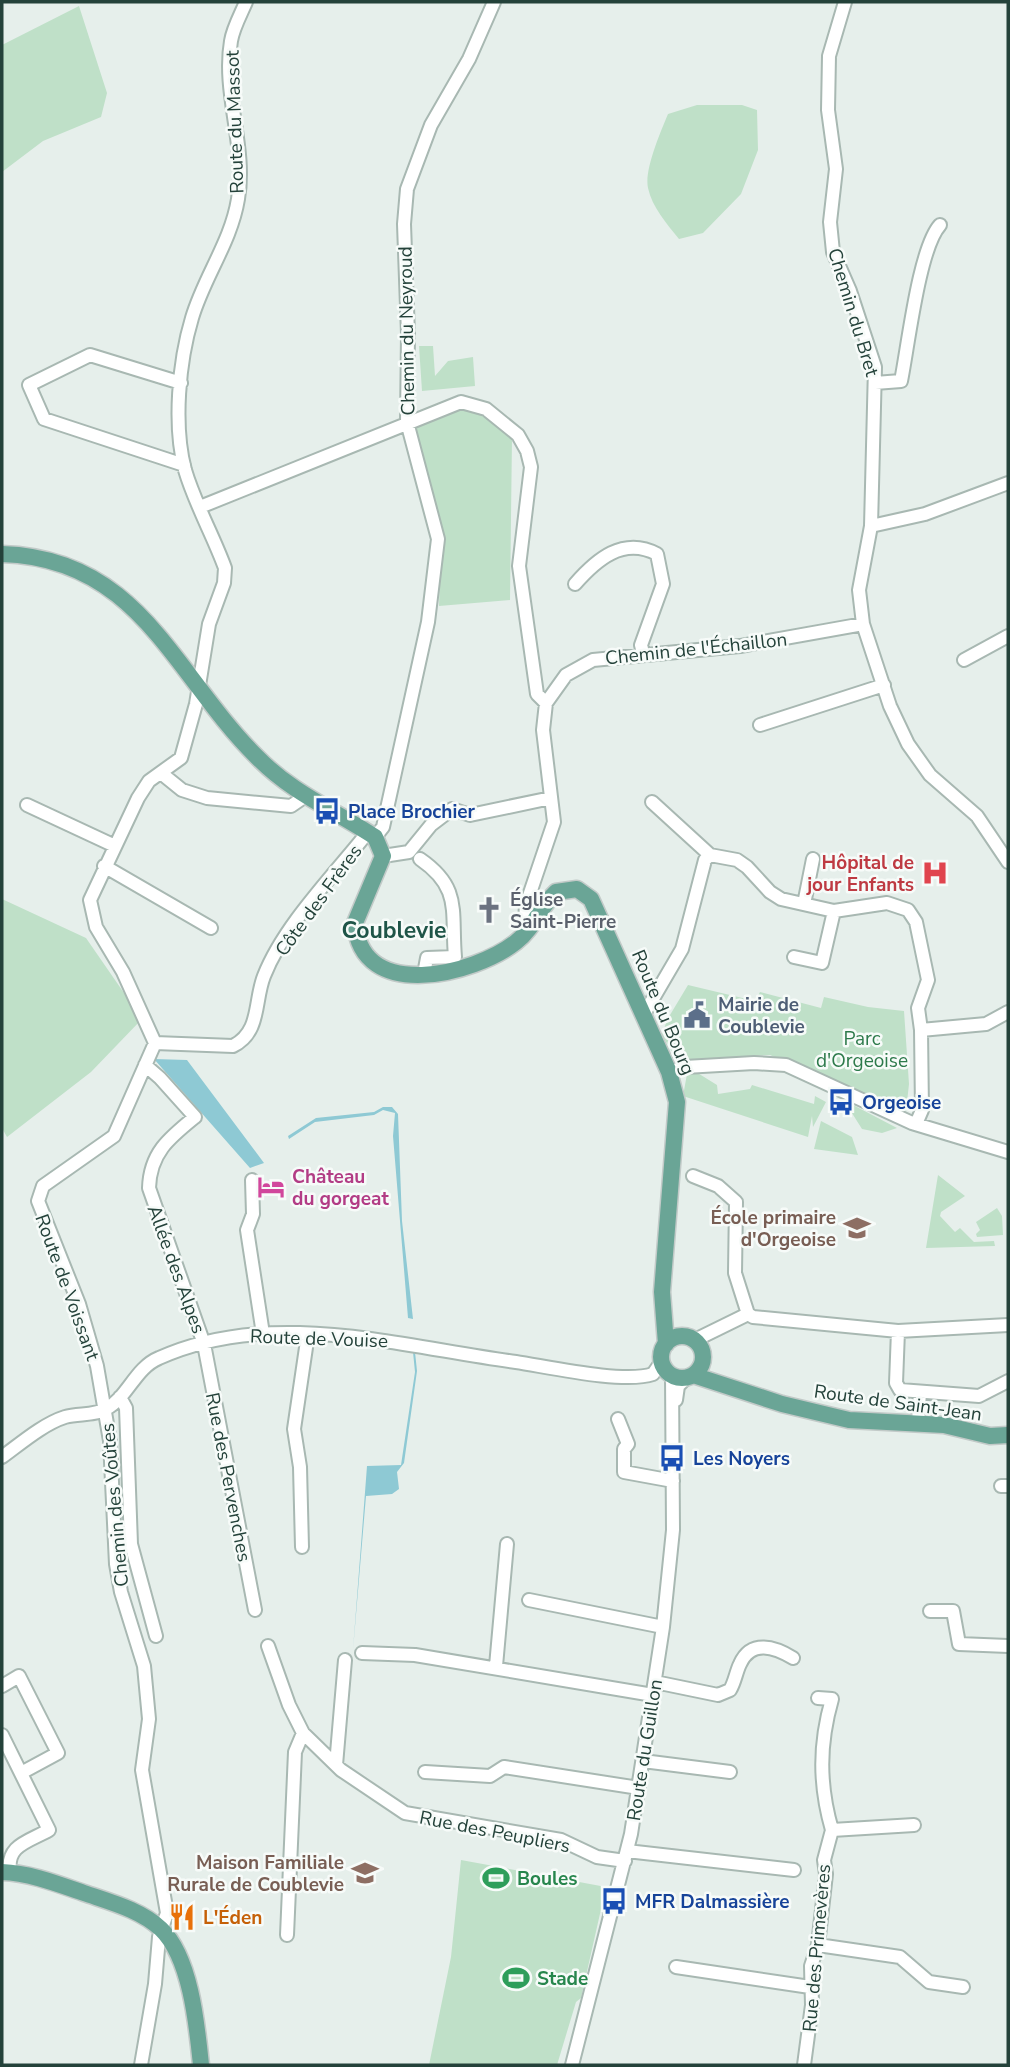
<svg xmlns="http://www.w3.org/2000/svg" width="1010" height="2067" viewBox="0 0 1010 2067" font-family="'Nunito Sans',sans-serif">
	<style>
		.green { fill: #bfe0c8 }
		.water { fill: #8ec9d4 }
		.lines { fill: none; stroke-linecap: round; stroke-linejoin: round }
		.minor-casing { stroke: #a8b8b2; stroke-width: 16 }
		.major-casing { stroke: #c2cac8; stroke-width: 19 }
		.minor { stroke: #fff; stroke-width: 12 }
		.major { stroke: #6aa596; stroke-width: 16 }
		.labels { text-anchor: middle; stroke-width: 5; stroke-linejoin: round; paint-order: stroke }
		.street-label { font-size: 19px; fill: #24423a; stroke: #f7fbf9 }
		.transit-label { font-size: 19px; font-weight: bold; fill: #164399; stroke: #f7fbf9; text-anchor: start }
		.health-label { font-size: 19px; font-weight: bold; fill: #be3a42; stroke: #f7fbf9; text-anchor: end }
		.worship-label { font-size: 19px; font-weight: bold; fill: #5b616d; stroke: #f7fbf9; text-anchor: start }
		.service-label { font-size: 19px; font-weight: bold; fill: #4e5e75; stroke: #f7fbf9; text-anchor: start }
		.park-label { font-size: 19px; fill: #2d7a4b; stroke: #f7fbf9 }
		.hotel-label { font-size: 19px; font-weight: bold; fill: #b23c85; stroke: #f7fbf9; text-anchor: start }
		.education-label { font-size: 19px; font-weight: bold; fill: #785e54; stroke: #f7fbf9; text-anchor: end }
		.leisure-label { font-size: 19px; font-weight: bold; fill: #27864d; stroke: #f7fbf9; text-anchor: start }
		.food-label { font-size: 19px; font-weight: bold; fill: #c56008; stroke: #f7fbf9; text-anchor: start }
		.quarter-label { font-size: 23px; font-weight: bold; fill: #1f5548; stroke: #f7fbf9 }
	</style>
	<rect width="100%" height="100%" fill="#e6efeb"/>
	<!-- green -->
	<path class="green" d="M79 6 107 93 101 117 43 141 2 172V45Z
		M697 105H742L757 110 758 150 741 194 703 233 679 239C667 224 652 207 648 188 644 170 661 131 668 114Z
		M419 346H433L435 376 448 361 473 357 475 386 422 391Z
		M464 407 477 409 512 437 510 600 439 606 441 539 411 427Z
		M2 899 86 938 142 1019 91 1072 7 1137 2 1128Z
		M688 985 755 1001 760 992 821 1008 824 997 868 1007 904 1011 909 1084 906 1111 887 1106 770 1055 677 1060 662 1035 667 1020Z
		M696 1072 717 1085 718 1094 750 1089 752 1085 814 1104 815 1096 826 1102 813 1127 812 1116 808 1137 683 1096 687 1074Z
		M851 1104 855 1106 897 1128 882 1133 862 1129 850 1110Z
		M821 1121 852 1137 858 1155 814 1149Z
		M938 1175 965 1196 941 1212 940 1216 955 1232 960 1228 974 1242 994 1241 995 1246 926 1248Z
		M997 1208 1002 1216 1003 1235 977 1237 976 1234 980 1230 976 1222Z
		M461 1860 606 1887 581 1998 576 2002 557 2065H429L451 1957Z"/>
	<!-- water -->
	<path class="water" d="M154 1059 187 1060 264 1163 250 1168Z
		M383 1107H392L398 1114 402 1221 413 1319 408 1318 393 1136 395 1113 383 1110 374 1115 315 1122 289 1139 288 1136 316 1118 374 1112Z
		M413 1352H415L417 1371 404 1463 397 1472 399 1489 392 1494 366 1496 353 1650 367 1466 401 1465 415 1372Z"/>
	<g class="lines">
		<defs>
			<path id="minor" d="M845 2 829 56 828 110 836 169 830 222 833 252 850 291 875 367 871 526 859 590 863 624 890 706 908 744 930 775 977 816 1008 862
				M181 383 90 355 29 385 44 419 184 465
				M875 383 901 381C908 347 919 248 940 225
				M200 507 461 402 486 409 518 435 527 451 531 467 519 566 537 694 546 703 543 730 554 822 526 905 524 935
				M871 526 925 514 1008 483
				M575 584C596 560 623 536 657 554L663 584 641 645 643 653
				M964 660 1008 636
				M546 703 566 675 593 660 740 646 863 624
				M760 725 884 685
				M161 773 182 790 207 798 291 806 304 797
				M652 802 710 855 737 860 747 867 770 892 781 899 834 911 887 903 908 910 916 922 928 980 918 1008 921 1030 922 1110 916 1124
				M27 805 115 846
				M375 837 383 827 428 622 438 539 407 422 408 334 404 224 407 189 431 125 469 59 494 2
				M383 856 409 852 431 825 452 809 470 815 551 798
				M420 859C462 888 451 911 455 957L427 958 424 974
				M104 866 211 928
				M804 904 813 859
				M794 957 822 963 834 911
				M644 1014 682 949 705 860 710 855
				M921 1030 986 1024 1008 1012
				M155 1043 123 972 96 927 90 900 138 798 149 781 181 758 196 704 209 624 224 583 225 568C213 535 195 504 185 470 173 425 179 361 192 318 204 277 231 242 238 199 247 147 222 93 231 41 233 28 241 14 246 2
				M155 1043 233 1046C261 1032 254 1001 264 976 284 925 334 875 368 832
				M145 1065 160 1078 195 1117C169 1138 150 1153 149 1188L204 1344 255 1610
				M669 1072 685 1067 754 1063 786 1065 912 1123 1008 1152
				M693 1176 718 1186 736 1202 735 1273 748 1314 753 1317 898 1331 1008 1325
				M252 1180 253 1214 247 1230 263 1334
				M898 1331 896 1383 900 1390 979 1396 1008 1381
				M695 1340 748 1314
				M120 1397 126 1408 131 1544 156 1636
				M676 1400 678 1386 686 1378
				M618 1419 628 1444 624 1449V1472L673 1481
				M918 1423 920 1392
				M2 1457C20 1444 43 1424 65 1417 78 1413 94 1416 106 1409 128 1397 135 1368 159 1358 272 1307 401 1347 516 1362 549 1367 624 1384 653 1374L662 1361
				M1001 1486H1008
				M302 1547 300 1467 294 1429 308 1334
				M529 1600 663 1627
				M930 1611H953L959 1644 1008 1646
				M268 1646 289 1705 303 1733 341 1770 405 1813 561 1840 597 1857 625 1861
				M362 1653 415 1655 653 1695
				M496 1666 507 1544
				M655 1682 718 1695 730 1690C735 1682 736 1672 740 1664 751 1639 775 1647 793 1658
				M2 1686 19 1676 58 1753 21 1773
				M818 1698 832 1699C819 1744 819 1785 832 1830
				M2 1735 49 1830C28 1842 6 1845 10 1872
				M643 1761 730 1772
				M336 1765 345 1660
				M425 1772 490 1776 504 1767 639 1788
				M627 1851 794 1870
				M287 1935 295 1752 303 1733
				M818 1945 900 1957 929 1982 963 1987
				M676 1967 810 1987
				M141 2065 155 1984 159 1937 167 1913 142 1770 149 1719 144 1666 121 1592 116 1564 110 1441 97 1366 79 1304 38 1201 43 1186 114 1136 155 1043
				M572 2065 631 1834 663 1627 673 1530 672 1375
				M804 2065 812 2005 811 1966 818 1945 826 1874 824 1860 832 1830 914 1825"/>
			<path id="major" d="M2 554C140 558 174 675 257 757 292 793 334 810 375 837L383 856 355 923C361 1003 474 975 516 942 534 928 540 907 556 892L577 889 591 899 669 1072 677 1102 662 1292 666 1344
				M661 1357a21 21 0 1 1 42 0a21 21 0 1 1-42 0Z
				M693 1375 782 1404 849 1420 944 1425 990 1436 1008 1435
				M2 1872C30 1873 58 1884 84 1893 110 1902 141 1910 161 1929 191 1958 197 2026 201 2065"/>
		</defs>
		<!-- minor casing -->
		<use href="#minor" class="minor-casing"/>
		<!-- major casing -->
		<use href="#major" class="major-casing"/>
		<!-- minor -->
		<use href="#minor" class="minor"/>
		<!-- major -->
		<use href="#major" class="major"/>
	</g>
	<!-- icons -->
	<defs>
		<symbol id="bus-bare" viewBox="-9 -9 18 18"><path d="M-5-6H5V4H4V6H2V4H-2V6H-4V4H-5ZM-3.5-4V0h7V-4ZM-3.5 1.2v1.5H-2V1.2ZM2 1.2v1.5H3.5V1.2Z" fill="#1a4fb4" stroke="#f7fbf9" stroke-width="2.5" paint-order="stroke"/></symbol>
		<symbol id="hospital-bare" viewBox="-9 -9 18 18"><path d="M-5-5h3v3.5h4V-5h3V5h-3V1.5h-4V5h-3Z" fill="#e0444e" stroke="#f7fbf9" stroke-width="2.5" paint-order="stroke"/></symbol>
		<symbol id="church-bare" viewBox="-9 -9 18 18"><path d="M-1.2-6h2.4v3.5h3.3v2.4h-3.3V6h-2.4V-.1h-3.3v-2.4h3.3Z" fill="#6b7280" stroke="#f7fbf9" stroke-width="2.5" paint-order="stroke"/></symbol>
		<symbol id="civic-bare" viewBox="-9 -9 18 18"><path d="M-.6-6.5H3V-4.5H.6V-3L4-1V1h2V6H-6V1h2V-1L-.6-3ZM-1.2 2.5V6h2.4V2.5Z" fill="#5c6f8a" stroke="#f7fbf9" stroke-width="2.5" paint-order="stroke"/></symbol>
		<symbol id="hotel-bare" viewBox="-9 -9 18 18"><path d="M-6-4.5h1.5V1H6V5H4.5V3h-9V5H-6ZM-4 0a1.8 1.8 0 1 1 3.6 0ZM.5 0V-2.5h3Q6-2.5 6 0Z" fill="#d1479c" stroke="#f7fbf9" stroke-width="2.5" paint-order="stroke"/></symbol>
		<symbol id="school-bare" viewBox="-9 -9 18 18"><path d="M0-5L7-2L0 1L-7-2ZM-4 1L0 2.5L4 1V4Q0 6-4 4Z" fill="#8d6e63" stroke="#f7fbf9" stroke-width="2.5" paint-order="stroke"/></symbol>
		<symbol id="stadium-bare" viewBox="-9 -9 18 18"><path d="M0-5a6.5 5 0 1 0 0 10a6.5 5 0 1 0 0-10ZM-3.5-1.8h7v3.6h-7Z" fill="#2e9e5b" stroke="#f7fbf9" stroke-width="2.5" paint-order="stroke"/></symbol>
		<symbol id="restaurant-bare" viewBox="-9 -9 18 18"><path d="M-5-6h1v4h1v-4h1v4h1v-4h1v5L-1.5 .5V6h-2V.5L-5-1ZM5-6V6H3V1.5H1.5Q1.5-4 5-6Z" fill="#e8710a" stroke="#f7fbf9" stroke-width="2.5" paint-order="stroke"/></symbol>
	</defs>
	<g fill-rule="evenodd">
		<use href="#bus-bare" x="308" y="792" width="38" height="38"/>
		<use href="#hospital-bare" x="916" y="854" width="38" height="38"/>
		<use href="#church-bare" x="470" y="891" width="38" height="38"/>
		<use href="#civic-bare" x="678" y="996" width="38" height="38"/>
		<use href="#bus-bare" x="822" y="1083" width="38" height="38"/>
		<use href="#hotel-bare" x="252" y="1168" width="38" height="38"/>
		<use href="#school-bare" x="838" y="1209" width="38" height="38"/>
		<use href="#bus-bare" x="653" y="1439" width="38" height="38"/>
		<use href="#school-bare" x="346" y="1854" width="38" height="38"/>
		<use href="#stadium-bare" x="477" y="1859" width="38" height="38"/>
		<use href="#bus-bare" x="595" y="1882" width="38" height="38"/>
		<use href="#restaurant-bare" x="163" y="1898" width="38" height="38"/>
		<use href="#stadium-bare" x="497" y="1959" width="38" height="38"/>
	</g>
	<g class="labels">
		<!-- street labels -->
		<g class="street-label">
			<text transform="translate(234 122) rotate(-92)" y="7">Route du Massot</text>
			<text transform="translate(854 312) rotate(73)" y="7">Chemin du Bret</text>
			<text transform="translate(406 331) rotate(-91)" y="7">Chemin du Neyroud</text>
			<text transform="translate(696 648) rotate(-6)" y="7">Chemin de l'Échaillon</text>
			<text transform="translate(318 900) rotate(-54)" y="7">Côte des Frères</text>
			<text transform="translate(664 1012) rotate(67)" y="7">Route du Bourg</text>
			<text transform="translate(177 1269) rotate(70)" y="7">Allée des Alpes</text>
			<text transform="translate(68 1287) rotate(70)" y="7">Route de Voissant</text>
			<text transform="translate(319 1338) rotate(2)" y="7">Route de Vouise</text>
			<text transform="translate(898 1402) rotate(8)" y="7">Route de Saint-Jean</text>
			<text transform="translate(229 1477) rotate(79)" y="7">Rue des Pervenches</text>
			<text transform="translate(114 1505) rotate(-95)" y="7">Chemin des Voûtes</text>
			<text transform="translate(644 1750) rotate(-81)" y="7">Route du Guillon</text>
			<text transform="translate(495 1831) rotate(11)" y="7">Rue des Peupliers</text>
			<text transform="translate(816 1948) rotate(-85)" y="7">Rue des Primevères</text>
		</g>
		<!-- transit labels -->
		<g class="transit-label">
			<text x="348" y="818">Place Brochier</text>
			<text x="862" y="1109">Orgeoise</text>
			<text x="693" y="1465">Les Noyers</text>
			<text x="635" y="1908">MFR Dalmassière</text>
		</g>
		<!-- health labels -->
		<g class="health-label">
			<text x="914" y="869">Hôpital de<tspan x="914" dy="22">jour Enfants</tspan></text>
		</g>
		<!-- worship labels -->
		<g class="worship-label">
			<text x="510" y="906">Église<tspan x="510" dy="22">Saint-Pierre</tspan></text>
		</g>
		<!-- service labels -->
		<g class="service-label">
			<text x="718" y="1011">Mairie de<tspan x="718" dy="22">Coublevie</tspan></text>
		</g>
		<!-- park labels -->
		<g class="park-label">
			<text x="862" y="1045">Parc<tspan x="862" dy="22">d'Orgeoise</tspan></text>
		</g>
		<!-- hotel labels -->
		<g class="hotel-label">
			<text x="292" y="1183">Château<tspan x="292" dy="22">du gorgeat</tspan></text>
		</g>
		<!-- education labels -->
		<g class="education-label">
			<text x="836" y="1224">École primaire<tspan x="836" dy="22">d'Orgeoise</tspan></text>
			<text x="344" y="1869">Maison Familiale<tspan x="344" dy="22">Rurale de Coublevie</tspan></text>
		</g>
		<!-- leisure labels -->
		<g class="leisure-label">
			<text x="517" y="1885">Boules</text>
			<text x="537" y="1985">Stade</text>
		</g>
		<!-- food labels -->
		<g class="food-label">
			<text x="203" y="1924">L'Éden</text>
		</g>
		<!-- quarter labels -->
		<g class="quarter-label">
			<text x="394" y="938">Coublevie</text>
		</g>
	</g>
	<!-- border -->
	<rect width="1010" height="2067" fill="none" stroke="#24423a" stroke-width="7"/>
</svg>
